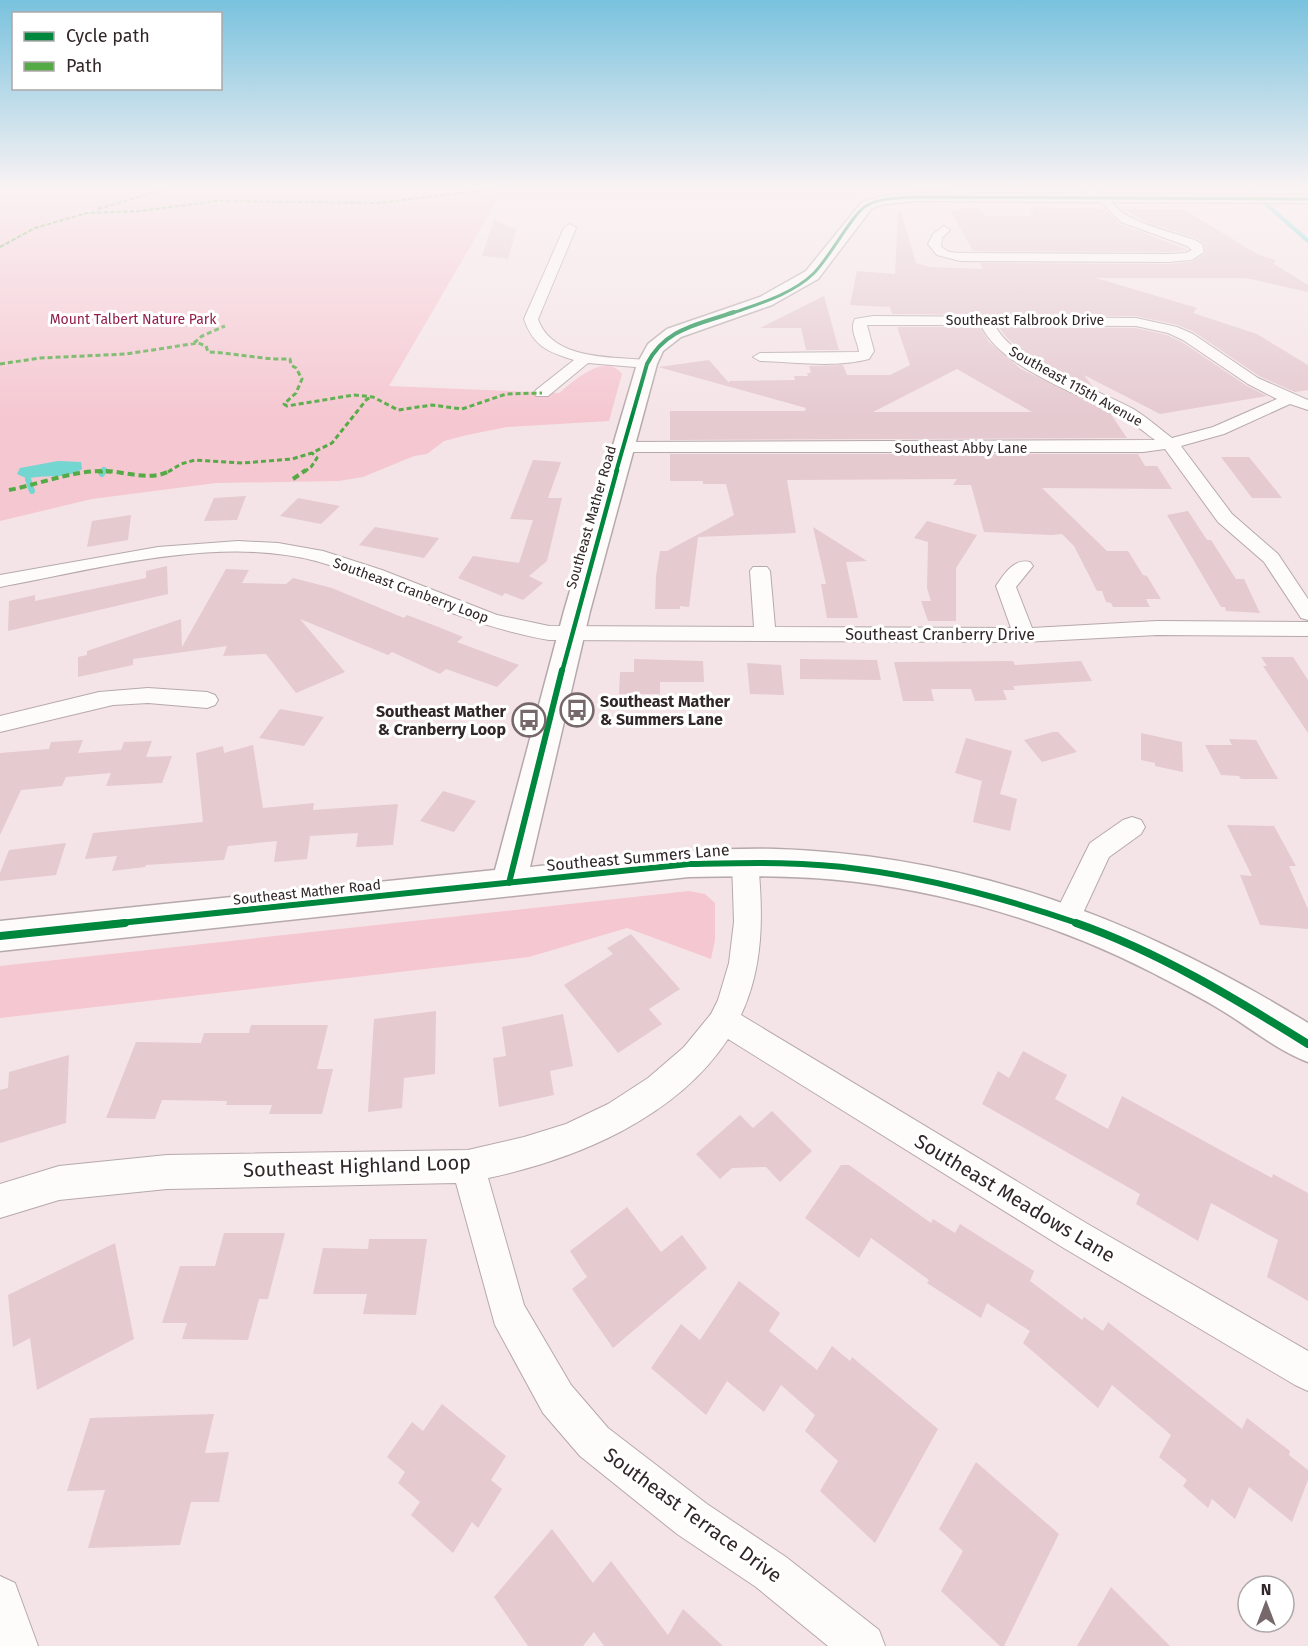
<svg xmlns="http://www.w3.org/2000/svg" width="1308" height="1646" viewBox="0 0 1308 1646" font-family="'Fira Sans',sans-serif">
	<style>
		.green { fill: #f5c7d1 }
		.water { fill: #73d6d0 }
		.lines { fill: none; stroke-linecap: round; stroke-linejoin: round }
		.stream-far1 { stroke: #73d6d0; stroke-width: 4 }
		.stream { stroke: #73d6d0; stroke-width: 6 }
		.building { fill: #e5cad0; fill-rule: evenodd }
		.street-casing { stroke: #b6a9ab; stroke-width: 2 }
		.secondary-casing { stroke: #b6a9ab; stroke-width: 3 }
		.street { fill: #fefbfb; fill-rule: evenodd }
		.secondary { fill: #fefbfb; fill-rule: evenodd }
		.quiet-far2 { stroke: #54aa44; stroke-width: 2; stroke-dasharray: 4.5 2; stroke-linecap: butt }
		.quiet-far1 { stroke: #54aa44; stroke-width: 3; stroke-dasharray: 5 3; stroke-linecap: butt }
		.quiet { stroke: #54aa44; stroke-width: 4; stroke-dasharray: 7 4; stroke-linecap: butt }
		.cycleway-far4-casing { stroke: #fff; stroke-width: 4.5 }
		.cycleway-far3-casing { stroke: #fff; stroke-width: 6 }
		.cycleway-far2-casing { stroke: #fff; stroke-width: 8 }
		.cycleway-far1-casing { stroke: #fff; stroke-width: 10 }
		.cycleway-casing { stroke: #fff; stroke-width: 11 }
		.cycleway-far4 { stroke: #00873e; stroke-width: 3 }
		.cycleway-far3 { stroke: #00873e; stroke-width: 4 }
		.cycleway-far2 { stroke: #00873e; stroke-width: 4.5 }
		.cycleway-far1 { stroke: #00873e; stroke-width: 6 }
		.cycleway { stroke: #00873e; stroke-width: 8 }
		.labels { text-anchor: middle; stroke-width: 6; stroke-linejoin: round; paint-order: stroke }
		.far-park-label { font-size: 14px; fill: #921f4b; stroke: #fff }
		.far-street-label { font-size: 14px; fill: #312628; stroke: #fff }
		.street-label { font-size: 16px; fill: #312628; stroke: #fff }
		.poi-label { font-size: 16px; font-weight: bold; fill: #312628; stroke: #fff; text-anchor: start }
		.near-street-label { font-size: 20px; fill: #312628; stroke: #fff }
	</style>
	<rect width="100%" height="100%" fill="#f5e4e7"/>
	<!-- green -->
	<path class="green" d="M0 188H886L912 192 883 194 860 199H498L389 386 559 393C573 382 605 351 622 374L609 421 507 427 467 435 444 441 427 454 414 456 363 477 339 481 216 483 92 499 0 521Z
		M1102 188H1253L1256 192 1214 190 1217 194 1118 193Z
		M689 891 705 894 715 903V940L711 959 627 928 529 957 0 1018V966Z"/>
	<!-- water -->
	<path class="water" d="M58 461 81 462 82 469C65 481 46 473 28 479L17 474 20 468Z"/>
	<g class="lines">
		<!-- stream-far1 -->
		<path class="stream-far1" d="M1246 188 1255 193
			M1266 204 1308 241"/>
		<!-- stream -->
		<path class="stream" d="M102 474 104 470
			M28 479 32 491"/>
	</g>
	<!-- building -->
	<path class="building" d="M977 207 985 216H1034L1029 209H1033L1032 207 1105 209 1120 224 1188 250 1168 252 973 251 950 210Z
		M1123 209H1183L1257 254 1275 260 1274 264 1308 285V292L1246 278H1096L1197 308 1193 313 1257 334 1308 365V390L1295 392 1259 376 1194 332 1178 325 1136 316 892 314 890 307 850 305 857 271 895 274 898 212 901 211 916 263 930 267 983 269 980 263 1168 264 1192 262 1206 253 1204 243 1196 238 1148 223Z
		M494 219 516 230 508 259 482 256Z
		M824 296 839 350H806L801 328H760Z
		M897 327H980L989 342 1021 369 1110 413 1127 438 670 440V411H805L806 408 658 367 709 360 729 383V381L795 380 794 376H808L807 373H811L809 366 843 365 847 375H890L910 365ZM957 369 1032 412H873Z
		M999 327 1136 328 1167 335 1182 342 1247 386 1267 396 1160 414 1084 375 1093 387 1038 361 1020 350 1006 337Z
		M670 454H1138L1145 466H1157L1172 489 1042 488 1107 551H1128L1143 575 1147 576 1161 599H1146L1150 607H1113L1111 603 1106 602 1102 591H1097L1074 546 1062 534 1052 535 984 532 971 485H953L957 479 787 480 796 533 698 537 689 607 680 606V609H655L656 576 660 551H667L734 515 726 484H703V481H670Z
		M1221 457H1249L1282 498H1252Z
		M533 460 561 462 548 498H562L547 561 529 576 543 583 523 600 505 593 502 596 458 578 473 556 519 563 533 520 510 519Z
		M246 496 237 520 204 521 214 498Z
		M298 498 340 506 321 524 280 516Z
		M1188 511 1207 540H1211L1236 579H1244L1260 613 1226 611 1225 607H1221L1167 515Z
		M131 515 128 540 87 547 92 521Z
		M927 521 977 535 956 568V621H928L921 601H931L927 588 928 542 914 538Z
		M375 527 409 533 439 538 424 558 359 545Z
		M813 527 867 561 846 562 858 618H827L821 584H826Z
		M167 566 168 594 8 631 9 601 35 595V601L146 578V571Z
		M226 569 249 570 242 583 286 584 293 578 332 588 404 618 407 615 441 628 463 637 457 642 519 665 497 687 446 669 440 674 392 652 388 655 300 619 345 672 296 693 266 654 223 656 227 646 133 659V665L78 677V657L87 655V651L181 619 182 647Z
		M1261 657H1293L1308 680V733L1263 666H1267Z
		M634 659 703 661 704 682H660V694H619L620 672H634Z
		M800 659 877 660 881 680 800 679Z
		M1013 661 1015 665 1081 661 1092 681 1013 686 1015 690H1003L1007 700 975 701 971 689H931L934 701H903L894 662Z
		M747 663 781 665 784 695 750 694Z
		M280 709 324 717 304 746 259 738Z
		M1053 732H1058L1077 752 1042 762 1024 740Z
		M1141 733 1182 742 1183 772 1155 766V763L1141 760Z
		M966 738 1012 751 1000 794 1017 799 1010 831 973 822 982 781 955 773Z
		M1229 739 1256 740 1278 779H1241L1239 776 1221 775 1205 745H1232Z
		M83 740 78 753 121 750 124 742 152 741 146 757 172 756 162 783 106 786 111 773 66 777 62 786 21 790 0 835V753L49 749 51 742Z
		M253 745 263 808 314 803 313 810 398 804 393 845 356 847 358 833 310 836 307 859 274 862 277 841 228 846 224 860 146 865 145 867 112 871 117 856 85 859 93 833 203 822 196 753 223 746 224 753Z
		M443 791 476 801 454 832 420 821Z
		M1227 825 1274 826 1296 866H1289L1308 909V929L1260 925 1240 875 1252 876Z
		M66 843 56 875 0 881V873L9 850Z
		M631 934 680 989 649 1009 662 1024 618 1053 564 985 613 954 607 948Z
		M436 1011 435 1074 404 1078 402 1108 368 1112 374 1019Z
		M563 1014 573 1066 550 1071 554 1095 499 1107 493 1058 506 1056 502 1027Z
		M251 1025H328L317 1069H333L322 1114H269L272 1105H226L227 1101 162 1100 155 1119 106 1118 136 1042 201 1043 204 1033H249Z
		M1023 1051 1067 1075 1055 1099 1108 1129 1122 1096 1233 1157 1272 1178 1273 1174 1308 1193V1301L1267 1277 1278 1240 1211 1203 1198 1241 1136 1204 1140 1194 982 1104 998 1071 1009 1078Z
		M69 1055 66 1123 0 1143V1090L8 1088 9 1072Z
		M772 1111 812 1151 780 1182 766 1167 732 1168 720 1179 696 1154 740 1115 753 1128Z
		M841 1165H849L931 1223 933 1219 955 1233 960 1224 1034 1271 1030 1281 1082 1320 1084 1317 1103 1331 1108 1322 1242 1429 1247 1418 1290 1451 1289 1455 1308 1470V1480L1292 1522 1249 1487 1235 1519 1212 1499 1208 1508 1183 1486 1187 1480 1159 1457 1171 1435 1112 1385 1098 1408 1023 1343 1030 1331 987 1303 981 1318 927 1283 929 1280 871 1238 859 1258 805 1218Z
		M627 1207 661 1252 682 1235 707 1268 613 1348 572 1289 587 1277 570 1251Z
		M224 1233H285L268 1299H259L248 1340 182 1339 187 1323H162L180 1266H215Z
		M369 1239H427L416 1315 363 1314 367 1294H313L323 1248 368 1249Z
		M115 1243 134 1339 37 1390 30 1338 13 1347 8 1295Z
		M739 1281 780 1313 769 1331 817 1370 832 1346 850 1361 852 1357 938 1429 875 1543 820 1491 838 1461 805 1431 815 1415 781 1385 764 1412 727 1381 706 1415 651 1368 681 1324 700 1340Z
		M442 1404 506 1456 491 1480 502 1489 478 1528 472 1522 453 1553 411 1515 420 1502 398 1483 405 1472 387 1457 412 1422 423 1431Z
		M214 1414 205 1453 229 1452 219 1502H191L180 1545 88 1548 105 1490 67 1491 90 1418Z
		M976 1462 1059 1534 1004 1646H1000L941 1591 963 1551 939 1529Z
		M552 1529 593 1583 611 1561 668 1635 683 1609 723 1646H604L594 1632 583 1646H528L494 1597Z
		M1111 1587 1170 1646H1077Z"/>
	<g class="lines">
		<defs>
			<path id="street" d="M1080 188C1108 188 1111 209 1132 218 1152 228 1174 233 1195 240L1202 244 1204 252 1192 260 1168 262 960 261 937 255 928 244 933 234 944 226 950 230 942 238 941 247 949 252 960 253 1168 254 1186 253 1192 250 1187 246 1121 222 1103 204Z
				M570 224 576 228 538 319C552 360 611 357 647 360L654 364 647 368 588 363 548 396H536L534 393 536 390 574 360C548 352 533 346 524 319L564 228Z
				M873 316 1136 318 1177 327 1193 334 1258 378 1308 400V410L1290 404 1224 434 1181 446 1232 514 1278 554 1308 599V620L1301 618 1264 562 1218 522 1165 449 1143 452H624L616 447 624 442 1155 440C1144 432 1133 422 1121 416 1081 395 999 367 981 325H867L874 351 869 359C835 368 795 362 760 361L753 357 760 353 859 352C858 341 849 330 855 319ZM995 325 1136 326 1168 333 1183 340 1248 384 1277 399 1213 427 1172 438C1160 429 1148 418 1135 410 1099 389 1012 363 995 325Z
				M238 541 278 543 323 551 382 570 497 615 549 626 754 627 750 571 753 567H767L770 571 775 627 1011 628 996 586C1004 574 1014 558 1030 562L1033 566 1016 587 1032 628 1157 621 1308 622V636L1157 635 1024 642 549 640C516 634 484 625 452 613 407 596 363 574 316 561 217 535 98 569 0 587V575L158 547Z
				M148 688 207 692 215 695 218 700 215 705 207 708 148 703 113 705 0 732V716L99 692Z
				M1132 817 1141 820 1145 827 1141 834 1109 857 1077 926 1067 929 1057 926 1053 918 1090 843 1123 820Z
				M745 851 754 854 758 861C763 914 764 966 741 1015L1086 1223 1308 1351V1391L1295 1385 1062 1247 728 1039C676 1118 577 1159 488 1178L524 1305 571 1385 608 1428 707 1504 786 1557 879 1630 885 1646H828L756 1587 677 1534 580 1456 543 1413 495 1325 456 1183 167 1189 59 1200 0 1218V1184L59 1166 167 1155 468 1150 524 1137 566 1124 608 1104 648 1078 684 1047 711 1014 718 1000 729 963 734 922 732 861 736 854Z
				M0 1576 15 1583 38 1646H0Z"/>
			<path id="secondary" d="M916 193 1308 195V203L916 201 885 204 872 208 818 279 772 305 681 337 663 351 657 364 590 611 530 867C611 859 693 847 775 849 973 855 1141 921 1308 1023V1062C1279 1051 1253 1030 1226 1013 1202 998 1176 985 1151 972 1059 925 959 895 857 882 801 875 745 876 689 877L0 951V921L495 870 564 611 637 364 648 344 667 329 760 297 806 271 862 202 884 196Z"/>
		</defs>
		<!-- street casing -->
		<use href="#street" class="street-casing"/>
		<!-- secondary casing -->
		<use href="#secondary" class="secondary-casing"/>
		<!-- street -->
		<use href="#street" class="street"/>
		<!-- secondary -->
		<use href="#secondary" class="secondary"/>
		<!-- quiet-far2 -->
		<path class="quiet-far2" d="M98 209 170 188
			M0 247 35 228 87 213 140 211 216 201 378 203 503 188"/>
		<!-- quiet-far1 -->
		<path class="quiet-far1" d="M194 343 202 336 225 326
			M0 364 40 358 126 354 198 343 206 346 208 352C236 353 262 360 290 359L291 365 296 368 302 379 296 393 284 404 287 406 354 395 373 397 398 410 432 405 462 409 506 394 542 393
			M98 472H114
			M168 472 181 464 195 460 243 463 292 459 312 453 332 443 367 399 373 397
			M304 472 311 467 317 458 312 453"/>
		<!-- quiet -->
		<path class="quiet" d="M293 479 306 470
			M9 490C40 484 74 470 106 471 127 472 152 482 171 470"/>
		<defs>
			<path id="cycleway-far4" d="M730 314C757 304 791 295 813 274 829 259 852 214 866 206 880 197 901 198 916 197L1308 199"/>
			<path id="cycleway-far3" d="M616 472 647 364C665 328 698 325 734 312"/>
			<path id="cycleway-far2" d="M562 672 617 470"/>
			<path id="cycleway-far1" d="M509 883 562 670
				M110 924 689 864C745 863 802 861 858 869 935 879 1007 899 1080 924"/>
			<path id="cycleway" d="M1076 923C1159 952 1234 998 1308 1044
				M0 936 125 923"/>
		</defs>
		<!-- cycleway-far4 casing -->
		<use href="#cycleway-far4" class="cycleway-far4-casing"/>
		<!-- cycleway-far3 casing -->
		<use href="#cycleway-far3" class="cycleway-far3-casing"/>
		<!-- cycleway-far2 casing -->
		<use href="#cycleway-far2" class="cycleway-far2-casing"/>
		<!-- cycleway-far1 casing -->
		<use href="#cycleway-far1" class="cycleway-far1-casing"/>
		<!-- cycleway casing -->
		<use href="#cycleway" class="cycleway-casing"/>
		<!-- cycleway-far4 -->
		<use href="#cycleway-far4" class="cycleway-far4"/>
		<!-- cycleway-far3 -->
		<use href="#cycleway-far3" class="cycleway-far3"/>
		<!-- cycleway-far2 -->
		<use href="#cycleway-far2" class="cycleway-far2"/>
		<!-- cycleway-far1 -->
		<use href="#cycleway-far1" class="cycleway-far1"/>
		<!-- cycleway -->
		<use href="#cycleway" class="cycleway"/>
	</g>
	<!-- sky -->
	<linearGradient id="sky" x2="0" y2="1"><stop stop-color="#79c2de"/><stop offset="0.45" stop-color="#faf3f4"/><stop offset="1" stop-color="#faf3f4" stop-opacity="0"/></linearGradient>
	<rect width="1308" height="418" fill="url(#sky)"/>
	<!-- icons -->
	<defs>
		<symbol id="bus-ring" viewBox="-11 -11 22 22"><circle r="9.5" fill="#fff" stroke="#76686b" stroke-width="1.5"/><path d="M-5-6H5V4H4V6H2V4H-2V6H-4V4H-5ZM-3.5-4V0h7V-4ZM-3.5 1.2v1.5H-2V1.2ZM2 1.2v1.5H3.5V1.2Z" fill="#76686b"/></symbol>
	</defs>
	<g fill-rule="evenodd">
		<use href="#bus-ring" x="558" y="691" width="38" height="38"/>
		<use href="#bus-ring" x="510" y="701" width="38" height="38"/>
	</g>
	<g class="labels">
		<!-- far-park labels -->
		<g class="far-park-label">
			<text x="133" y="324">Mount Talbert Nature Park</text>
		</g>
		<!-- far-street labels -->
		<g class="far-street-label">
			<text x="1025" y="325">Southeast Falbrook Drive</text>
			<text transform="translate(1076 386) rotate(29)" y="5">Southeast 115th Avenue</text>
			<text x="961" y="453">Southeast Abby Lane</text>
			<text transform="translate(591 517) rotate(-74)" y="5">Southeast Mather Road</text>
			<text transform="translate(411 590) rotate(20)" y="5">Southeast Cranberry Loop</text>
			<text transform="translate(307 892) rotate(-6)" y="5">Southeast Mather Road</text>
		</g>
		<!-- street labels -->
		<g class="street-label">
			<text x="940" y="640">Southeast Cranberry Drive</text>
			<text transform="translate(638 857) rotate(-5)" y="6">Southeast Summers Lane</text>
		</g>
		<!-- poi labels -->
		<g class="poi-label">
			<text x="600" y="707">Southeast Mather<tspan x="600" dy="18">&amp; Summers Lane</tspan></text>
			<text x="506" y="717" text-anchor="end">Southeast Mather<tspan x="506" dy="18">&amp; Cranberry Loop</tspan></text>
		</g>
		<!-- near-street labels -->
		<g class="near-street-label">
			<text transform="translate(357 1166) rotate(-2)" y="7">Southeast Highland Loop</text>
			<text transform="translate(1015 1198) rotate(31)" y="7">Southeast Meadows Lane</text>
			<text transform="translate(693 1515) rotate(36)" y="7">Southeast Terrace Drive</text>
		</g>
	</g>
	<!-- legend -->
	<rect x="12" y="12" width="210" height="78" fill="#ffffff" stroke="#ada8a9" stroke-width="1.5"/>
	<rect x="24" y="32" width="30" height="9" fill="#00873e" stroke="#ada8a9" stroke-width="1.5"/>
	<text x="66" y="42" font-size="18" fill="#312628">Cycle path</text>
	<rect x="24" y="62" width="30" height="9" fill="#54aa44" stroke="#ada8a9" stroke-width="1.5"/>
	<text x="66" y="72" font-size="18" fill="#312628">Path</text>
	<!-- north arrow -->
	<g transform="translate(1266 1604)"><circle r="28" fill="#ffffff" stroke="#ada8a9" stroke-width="1.5"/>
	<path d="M0-4.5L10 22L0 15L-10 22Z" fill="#76686b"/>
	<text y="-9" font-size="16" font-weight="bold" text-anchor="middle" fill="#312628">N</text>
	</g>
</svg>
